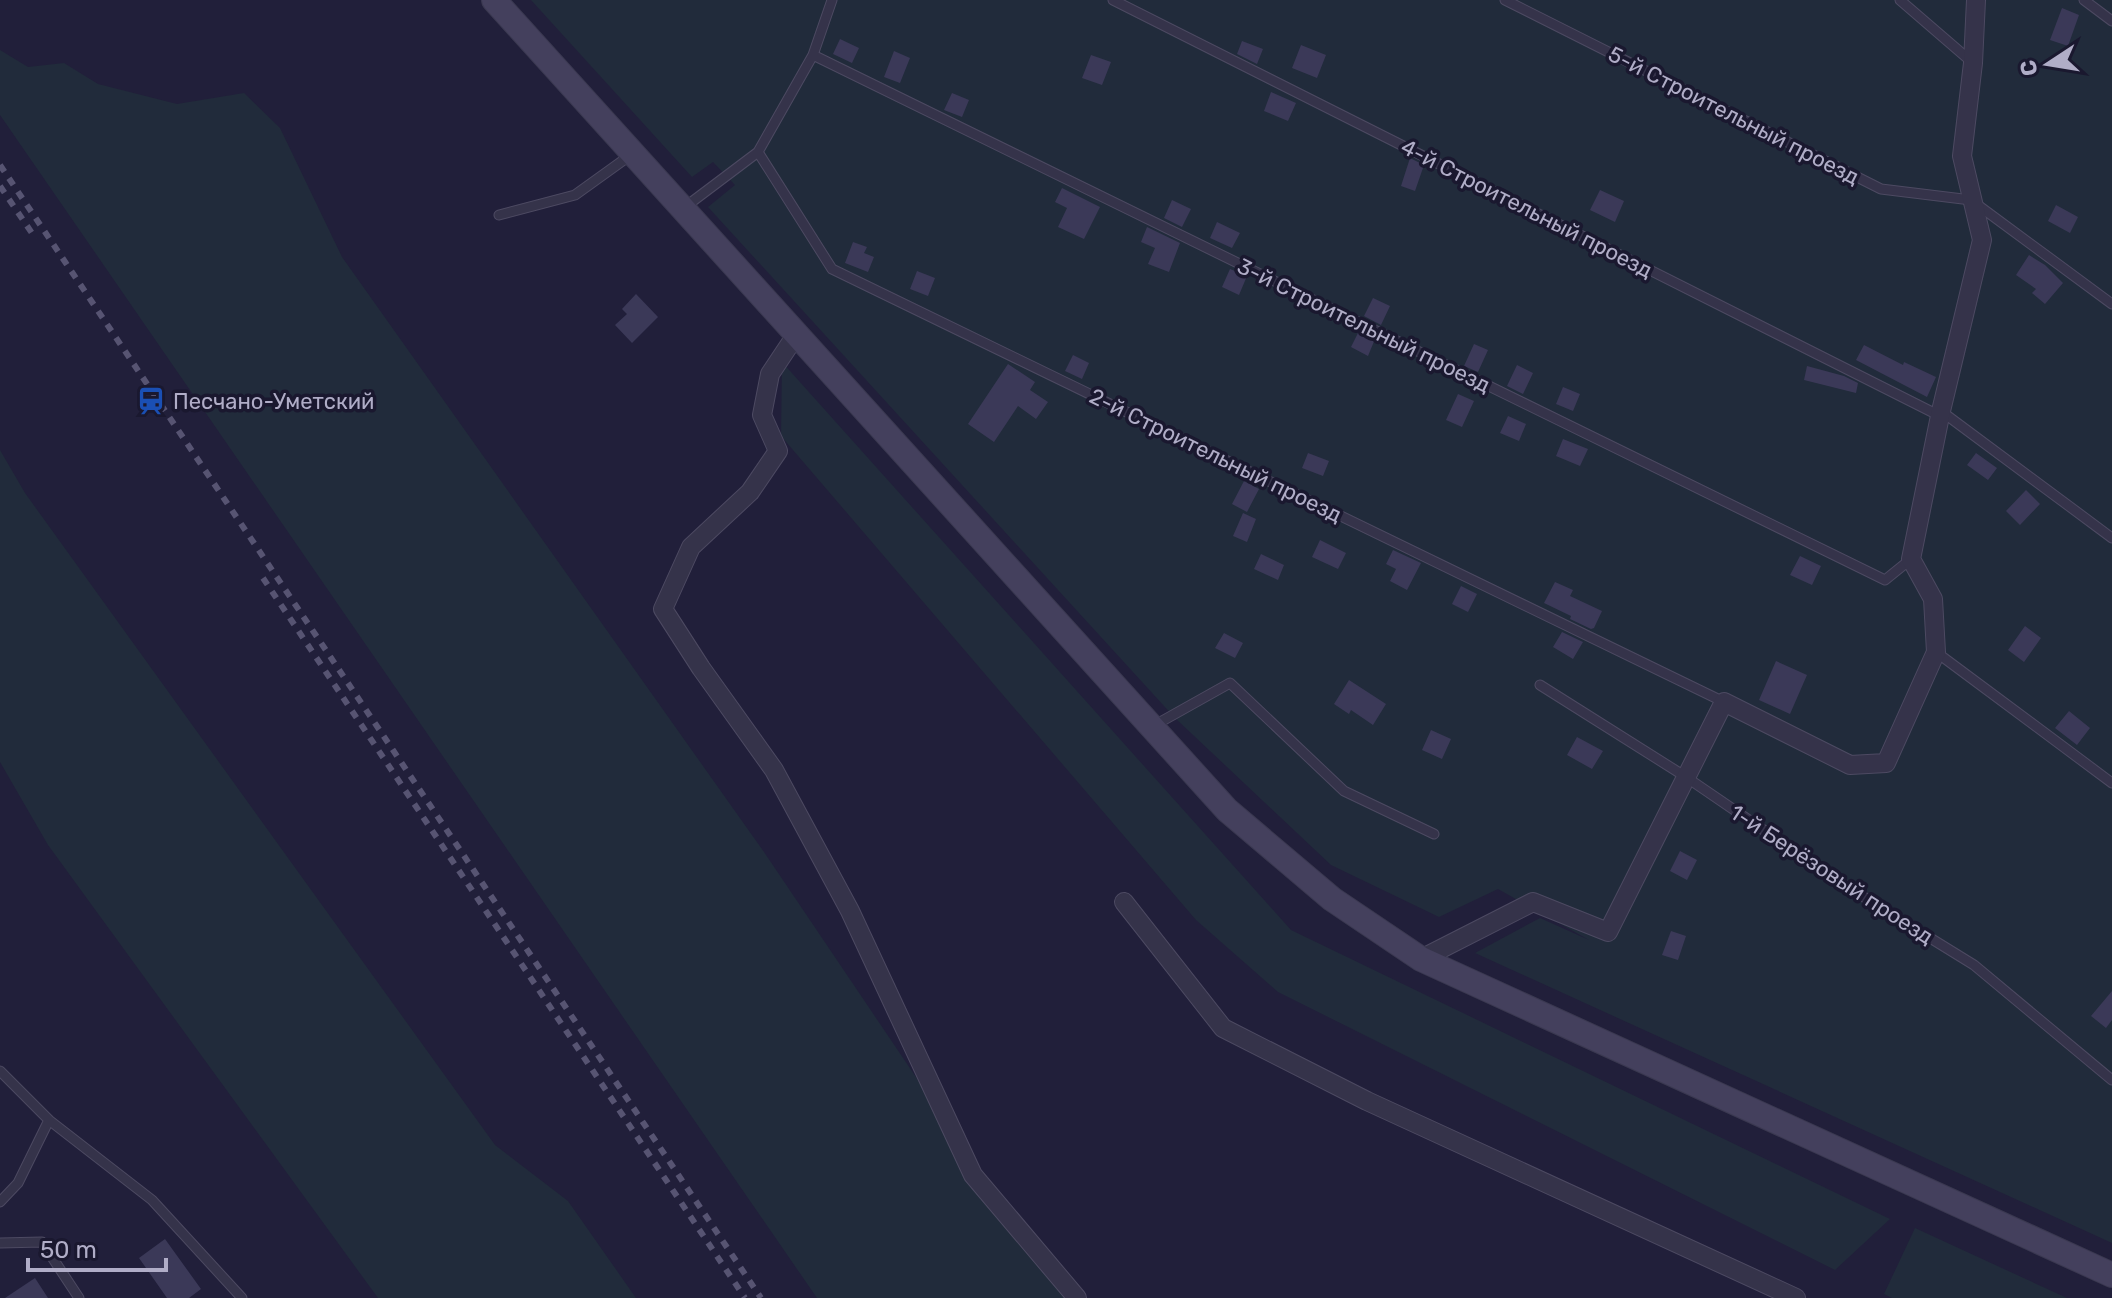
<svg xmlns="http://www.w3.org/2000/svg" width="2112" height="1298" viewBox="0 0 2112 1298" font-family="Rubik,sans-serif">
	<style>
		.green { fill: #212b3b }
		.building { fill: #3b3958 }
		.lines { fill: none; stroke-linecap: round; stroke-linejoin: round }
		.service-casing { stroke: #4d4a62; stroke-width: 11 }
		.minor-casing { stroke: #4d4a62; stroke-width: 20 }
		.secondary-casing { stroke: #3b3951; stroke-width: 26 }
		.service { stroke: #35334a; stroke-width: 9 }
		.minor { stroke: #35334a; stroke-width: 18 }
		.secondary { stroke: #44405d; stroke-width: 24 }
		.rail { stroke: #575472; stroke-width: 6; stroke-dasharray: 8 8; stroke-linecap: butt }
		.labels { text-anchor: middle; stroke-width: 7; stroke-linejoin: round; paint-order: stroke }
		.street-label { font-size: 22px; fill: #b0adc7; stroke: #1a182f }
		.poi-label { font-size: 22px; fill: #b0adc7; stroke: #1a182f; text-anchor: start }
	</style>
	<rect width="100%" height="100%" fill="#211f3a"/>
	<!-- green -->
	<path class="green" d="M531 0H2112V1243L1475 953 1540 918 1589 940 1498 889 1439 917 1331 865 1175 718 708 207 735 185 713 162 692 177Z
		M0 50 28 67 64 63 98 84 177 104 244 93 280 128 342 257 764 852 1065 1298H817L0 115Z
		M782 362 1291 930 1890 1219 1835 1270 1278 992 1196 920 781 436Z
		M0 450 25 493 495 1145 568 1201 636 1298H378L48 845 0 762Z
		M1915 1228 2067 1298H1892L1884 1294Z"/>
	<!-- building -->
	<path class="building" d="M2062 8 2079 15 2068 46 2050 40Z
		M840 39 859 48 852 63 833 54Z
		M1242 41 1263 49 1257 64 1237 54Z
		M1301 45 1326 55 1317 78 1292 68Z
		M894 51 910 58 900 83 884 77Z
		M1091 55 1111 62 1102 85 1082 78Z
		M1271 92 1296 103 1288 121 1264 111Z
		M952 93 969 100 962 117 944 110Z
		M1410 158 1424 165 1415 191 1401 186Z
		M1062 188 1100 207 1084 239 1058 227 1067 208 1055 202Z
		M1600 190 1624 201 1615 222 1590 210Z
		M1172 200 1191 209 1182 227 1164 218Z
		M2056 205 2078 217 2070 233 2048 221Z
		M1217 222 1240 233 1232 248 1210 238Z
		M1147 227 1180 243 1169 272 1148 264 1155 248 1141 242Z
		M853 242 867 247 864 253 874 257 868 272 845 263Z
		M2029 255 2045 265 2063 283 2045 304 2032 293 2036 289 2016 275Z
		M1230 269 1247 276 1239 295 1222 287Z
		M917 271 935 278 928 296 910 289Z
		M636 294 658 317 632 343 615 325 627 314 622 309Z
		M1373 298 1390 306 1381 325 1364 316Z
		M1359 331 1375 339 1368 356 1351 347Z
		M1474 344 1488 350 1478 372 1464 366Z
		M1864 345 1903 365 1904 362 1936 377 1927 397 1856 360Z
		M1073 355 1089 363 1082 379 1065 371Z
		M1008 364 1035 382 1030 390 1048 402 1036 419 1018 406 994 442 968 424Z
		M1517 365 1533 373 1523 394 1507 386Z
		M1807 366 1844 376 1858 383 1856 393 1804 380Z
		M1563 387 1580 394 1573 411 1556 404Z
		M1458 394 1474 401 1462 427 1446 420Z
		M1508 416 1526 424 1519 441 1500 433Z
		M1563 439 1588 449 1580 466 1556 456Z
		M1308 453 1329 461 1323 476 1302 468Z
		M1976 453 1997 468 1988 480 1967 465Z
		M1244 481 1259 489 1247 512 1232 504Z
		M2026 490 2040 504 2020 525 2006 511Z
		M1243 513 1256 519 1247 542 1233 536Z
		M1320 540 1346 553 1338 569 1312 557Z
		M1393 550 1421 563 1407 590 1390 581 1396 569 1386 564Z
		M1261 554 1284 565 1278 580 1254 569Z
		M1800 556 1821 566 1812 585 1790 575Z
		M1555 582 1573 590 1570 596 1602 611 1594 628 1591 629 1570 619 1571 616 1544 603Z
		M1461 586 1477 594 1468 612 1452 604Z
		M2025 626 2041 638 2024 662 2008 650Z
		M1562 632 1583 642 1573 659 1553 647Z
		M1224 633 1243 643 1235 658 1215 648Z
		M1776 661 1807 675 1790 714 1759 700Z
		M1349 680 1386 704 1373 725 1351 710 1349 714 1334 704Z
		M2069 711 2090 728 2077 745 2055 728Z
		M1431 730 1451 739 1442 759 1422 750Z
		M1577 737 1603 751 1592 769 1567 755Z
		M1680 851 1697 860 1687 880 1670 871Z
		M1671 931 1686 936 1678 960 1662 955Z
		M2112 991V1020L2106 1028 2091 1016Z
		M165 1239 201 1289 189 1298H167L139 1258Z
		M35 1278 48 1298H5Z"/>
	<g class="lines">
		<defs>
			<path id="service" d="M1113 0 1940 416
				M1505 0 1881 189 1971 200 2112 304
				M1900 0 1973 63
				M2084 0 2112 21
				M813 55 1885 580 1911 559
				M758 152 832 269 1724 702
				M685 207 758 152 813 55 832 0
				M499 215 575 195 632 154
				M1941 411 2112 538
				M1936 652 2112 783
				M1540 685 1686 777 1841 883 1974 965 2112 1080
				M1155 725 1230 683 1344 791 1434 834
				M0 1071 49 1120
				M0 1202 18 1183 49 1120 152 1200 242 1298
				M0 1243 42 1242 79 1298"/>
			<path id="minor" d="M796 335 770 374 762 415 778 451 750 492 691 547 663 609 701 668 774 770 850 911 973 1175 1077 1298
				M1124 902 1223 1028 1367 1101 1796 1298
				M1421 959 1533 902 1608 932 1724 702 1850 765 1886 763 1936 652 1933 599 1911 559 1941 411 1982 240 1962 156 1973 63 1976 0"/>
			<path id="secondary" d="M494 0 1227 810 1332 899 1421 959 2112 1275"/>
		</defs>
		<!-- service casing -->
		<use href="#service" class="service-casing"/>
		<!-- minor casing -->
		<use href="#minor" class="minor-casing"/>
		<!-- secondary casing -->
		<use href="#secondary" class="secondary-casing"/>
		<!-- service -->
		<use href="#service" class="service"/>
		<!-- minor -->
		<use href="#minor" class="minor"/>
		<!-- secondary -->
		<use href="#secondary" class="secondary"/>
		<!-- rail -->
		<path class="rail" d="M0 165 761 1298
			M0 186 36 239
			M263 578 745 1298"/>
	</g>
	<!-- icons -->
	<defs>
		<symbol id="station-bare" viewBox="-9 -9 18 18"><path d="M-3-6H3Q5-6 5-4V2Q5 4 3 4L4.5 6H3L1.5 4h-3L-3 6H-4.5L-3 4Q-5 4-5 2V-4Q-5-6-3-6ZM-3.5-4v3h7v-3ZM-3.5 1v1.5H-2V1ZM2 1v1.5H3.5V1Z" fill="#1a4fb4" stroke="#1a182f" stroke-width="2.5" paint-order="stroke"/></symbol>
	</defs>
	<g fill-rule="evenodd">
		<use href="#station-bare" x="131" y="381" width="40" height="40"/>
	</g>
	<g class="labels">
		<!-- street labels -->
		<g class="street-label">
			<text transform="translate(1734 115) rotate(27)" y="8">5-й Строительный проезд</text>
			<text transform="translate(1527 208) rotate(27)" y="8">4-й Строительный проезд</text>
			<text transform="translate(1364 325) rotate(26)" y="8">3-й Строительный проезд</text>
			<text transform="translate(1216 455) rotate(26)" y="8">2-й Строительный проезд</text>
			<text transform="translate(1832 874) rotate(33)" y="8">1-й Берёзовый проезд</text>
		</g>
		<!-- poi labels -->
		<g class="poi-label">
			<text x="173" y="409">Песчано-Уметский</text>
		</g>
	</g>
	<!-- north arrow -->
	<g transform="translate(2048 64) rotate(258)" stroke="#1a182f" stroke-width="6" paint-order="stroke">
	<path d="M0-6L14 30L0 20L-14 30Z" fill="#b0adc7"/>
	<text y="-12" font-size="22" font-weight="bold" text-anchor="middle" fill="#b0adc7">С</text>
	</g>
	<!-- scale -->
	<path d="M28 1258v12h138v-12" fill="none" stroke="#b0adc7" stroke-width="4"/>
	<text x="40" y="1258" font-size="24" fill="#b0adc7" stroke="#1a182f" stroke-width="6" paint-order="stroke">50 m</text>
</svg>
